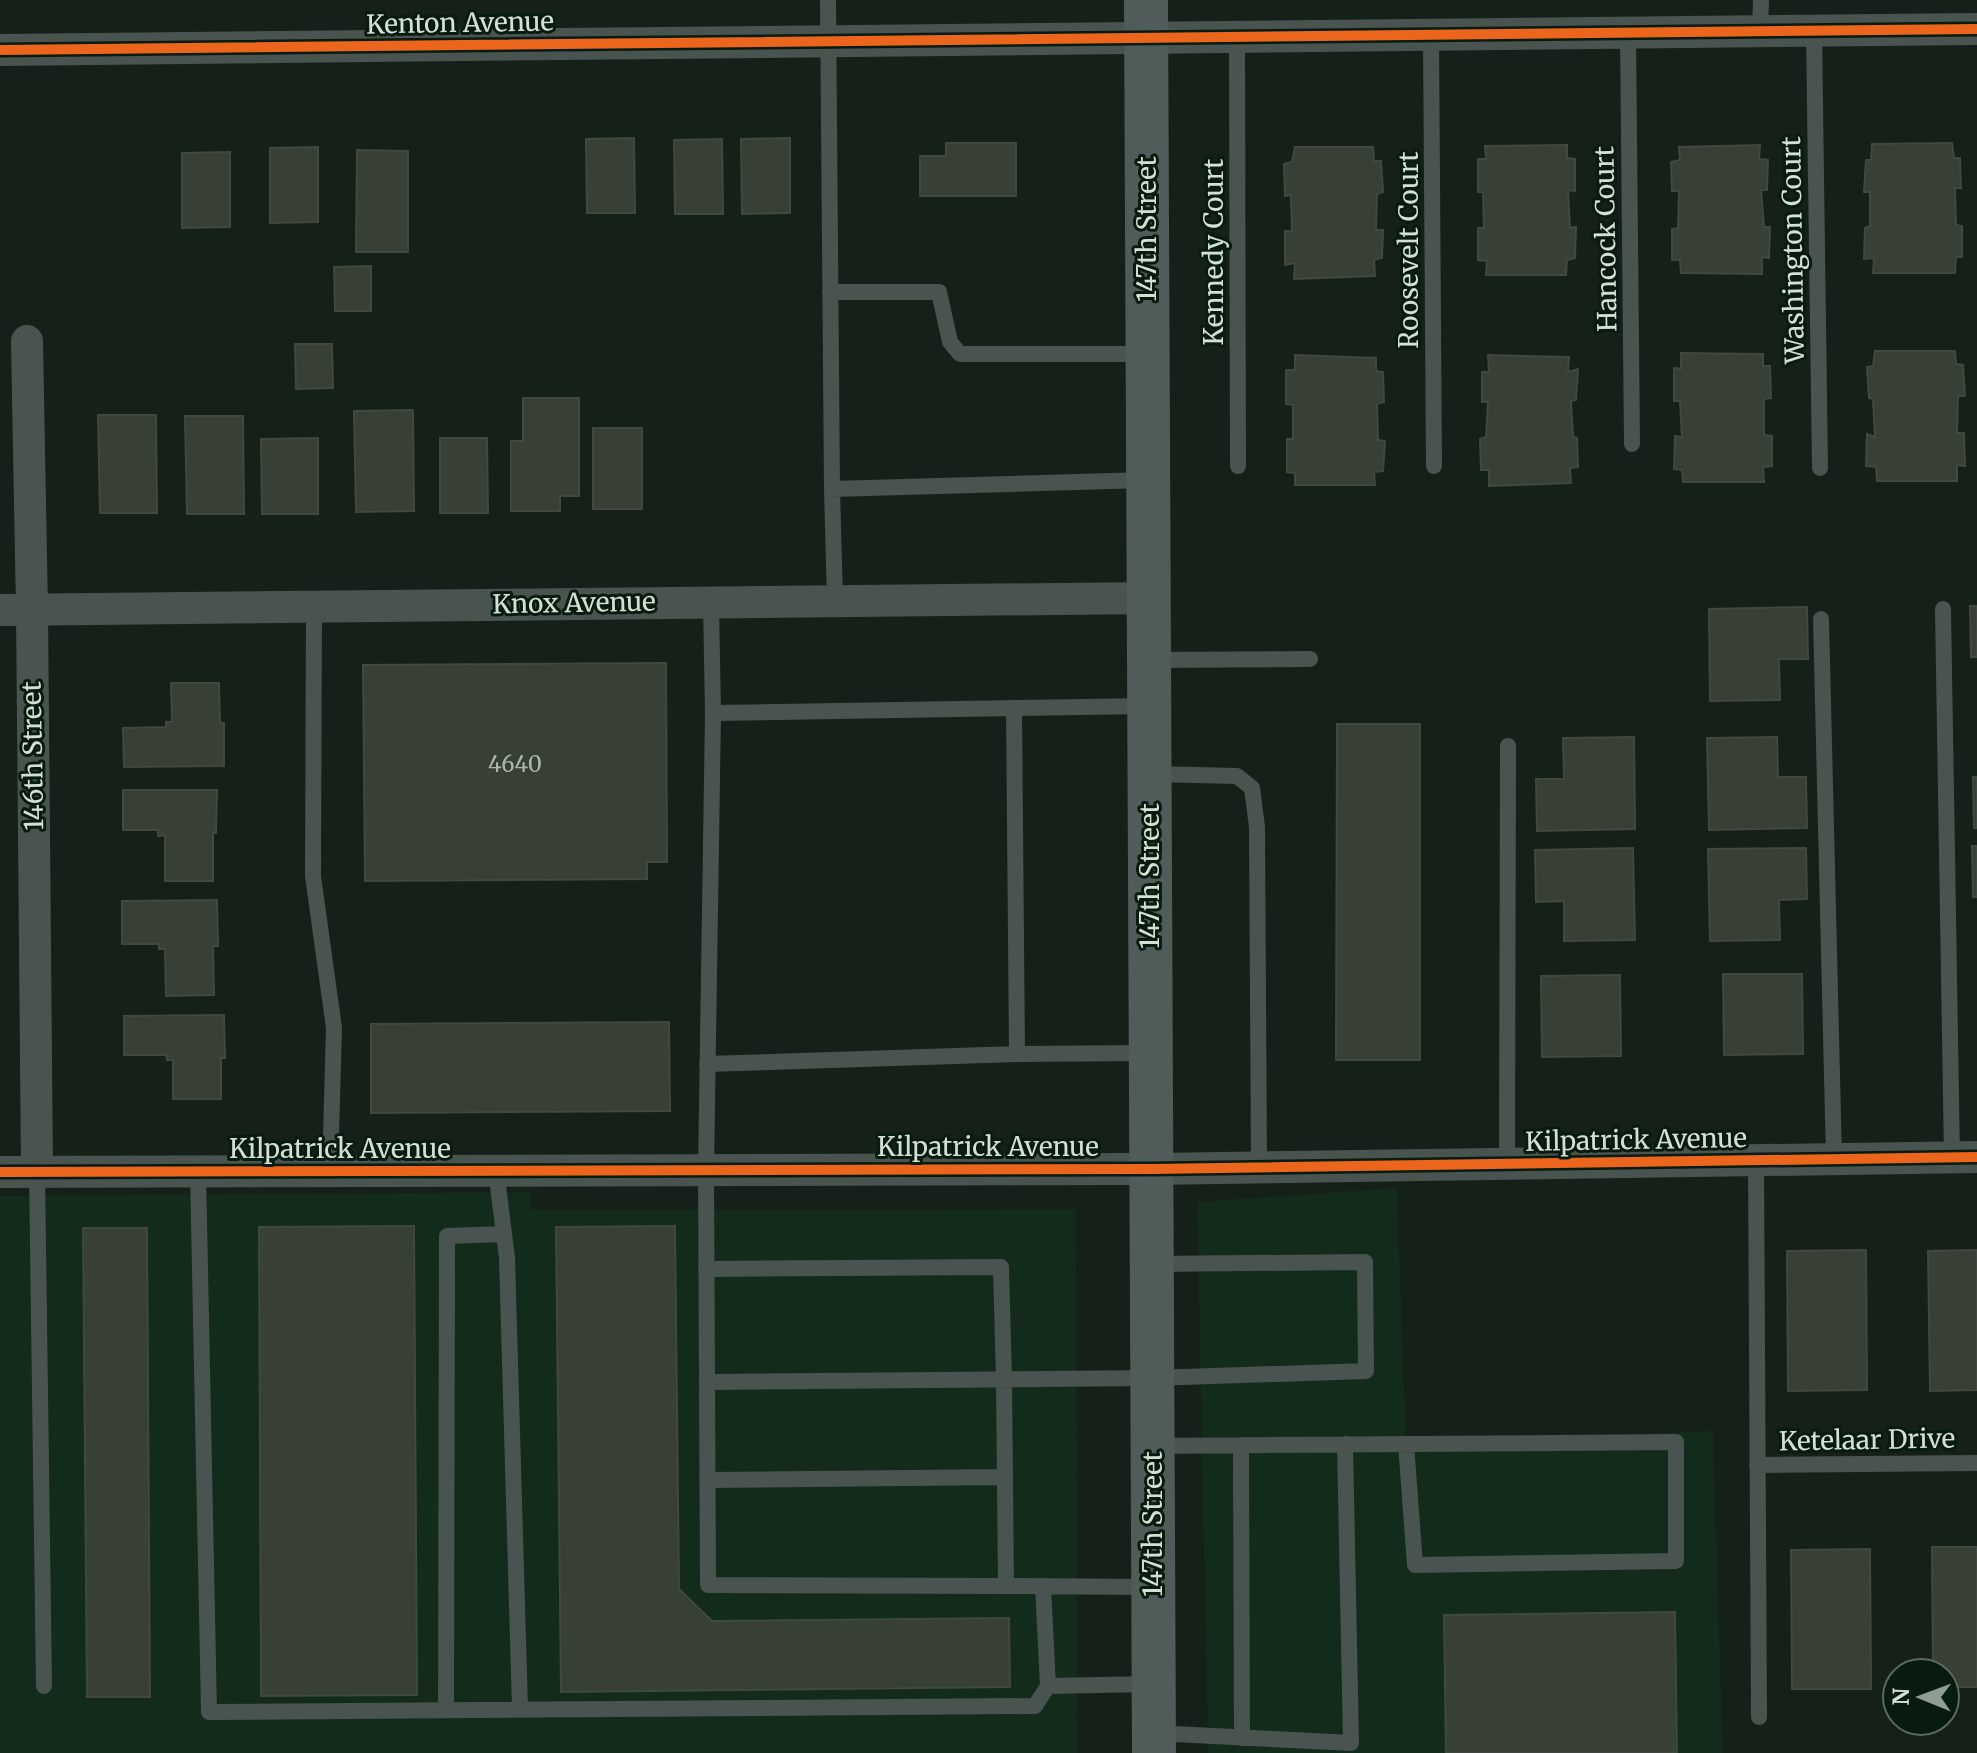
<svg xmlns="http://www.w3.org/2000/svg" width="1977" height="1753" viewBox="0 0 1977 1753" font-family="Merriweather,serif">
	<style>
		.built { fill: #122b1b }
		.building { fill: #383f34; stroke: #404840; stroke-width: 2 }
		.lines { fill: none; stroke-linecap: round; stroke-linejoin: round }
		.service { stroke: #495350; stroke-width: 16 }
		.minor { stroke: #495350; stroke-width: 32 }
		.primary { stroke: #4f5c59; stroke-width: 44 }
		.cycleway-casing { stroke: #071b0e; stroke-width: 15 }
		.cycleway { stroke: #eb651d; stroke-width: 10 }
		.labels { text-anchor: middle; stroke-width: 6; stroke-linejoin: round; paint-order: stroke }
		.number-label { font-size: 22px; fill: #acb8ae }
		.street-label { font-size: 26px; fill: #d3e0d6; stroke: #071b0e }
	</style>
	<rect width="100%" height="100%" fill="#152018"/>
	<!-- built -->
	<path class="built" d="M1397 1188 1406 1444 1713 1431 1723 1753H1208L1197 1202Z
		M531 1192 532 1210 1076 1209 1077 1753H0V1196Z"/>
	<!-- building -->
	<path class="building" d="M634 138 635 213H587L586 139Z
		M790 138V213L742 214 741 139Z
		M722 139 723 214H675L674 140Z
		M946 143H1016V196H920V156H946Z
		M1952 143 1954 158H1960L1961 188H1955L1956 225 1962 226V257H1956L1955 273H1873L1874 258 1864 259 1865 228 1870 226V192H1864L1866 160H1871L1872 144Z
		M1567 145V158L1575 159V191L1568 190 1570 228 1576 227 1575 258 1567 260 1566 275H1486L1487 261 1478 260V228H1484L1483 192H1478V159H1486L1485 146Z
		M1760 145 1759 159 1768 160 1767 190H1761L1764 227H1770L1769 258 1762 257V274L1681 273 1680 260H1672V229L1678 228 1679 191H1672L1671 162 1680 160 1679 147Z
		M318 147V222L270 223V148Z
		M1295 147H1373L1374 161H1381L1383 192 1377 194 1376 230H1383L1382 258 1374 260 1375 276 1294 279 1295 263 1285 265V231H1292L1291 195 1285 196 1284 164 1292 162Z
		M357 150 408 151V252H356Z
		M230 152V227L182 228V153Z
		M371 266V311H335L334 267Z
		M295 344H332L333 388 296 389Z
		M1875 351H1955L1956 364 1963 365 1965 396H1958L1957 433H1964L1965 466 1957 465V481H1877L1876 467 1866 466 1867 434 1875 437 1873 399 1869 398 1867 367 1873 366Z
		M1681 353 1763 354V366H1770L1771 398 1764 399V435L1772 436V466L1763 467 1764 482H1683L1682 470 1674 469 1675 436 1682 437 1680 401H1674V368L1681 369Z
		M1295 355 1376 358V371L1383 372 1384 402 1377 404 1378 440 1385 441 1383 471 1374 472 1375 485H1295V473L1287 472V439H1293V405L1286 404V370H1295Z
		M1488 355 1569 357 1568 372 1578 369 1576 400 1571 401 1573 437 1577 438 1578 467 1570 468 1571 483 1489 486V470H1481L1480 439 1486 437 1488 402H1482V372H1489Z
		M523 398H579V496H560V511H511V441H523Z
		M413 410 414 511 356 512 354 411Z
		M98 415H156L157 513H100Z
		M185 416H243L244 514H187Z
		M593 428H642V509H593Z
		M318 438V514H262L261 439Z
		M440 438H487L488 513H440Z
		M1970 606H1977V657H1971Z
		M1807 607 1808 659H1779L1780 700 1710 701 1709 609Z
		M666 663 667 862H647V879L365 881 363 665Z
		M171 683H219L220 723H224V766L124 767 123 728 166 727V722H172Z
		M1337 724H1420V1060H1336Z
		M1634 737 1635 829 1537 831 1536 779H1564L1563 738Z
		M1777 737 1778 777H1806L1807 828 1709 830 1707 738Z
		M1973 777H1977V828H1974Z
		M123 790H217L216 833H213V881H165V835L158 836V830H123Z
		M1972 846H1977V897H1973Z
		M1633 848 1635 940 1564 941V901L1536 902 1535 850Z
		M1806 848 1807 899 1779 900 1780 940 1710 941 1708 849Z
		M217 900 218 946H213L214 995 166 996 165 949H159V944H122V901Z
		M1723 974H1802L1803 1054 1724 1055Z
		M1620 975 1621 1056 1542 1057 1541 976Z
		M224 1015 225 1058H221V1099H173V1060H167L166 1055H124V1016Z
		M669 1022 670 1111 371 1113V1024Z
		M414 1226 417 1695 261 1696 259 1227Z
		M675 1226 679 1589 712 1621 1009 1618 1010 1687 561 1692 556 1227Z
		M83 1228H147L150 1697H87Z
		M1866 1250 1867 1390 1788 1391 1787 1251Z
		M1977 1250V1390L1930 1391 1928 1251Z
		M1932 1547H1977V1687H1945V1673H1933Z
		M1870 1549 1871 1689H1792L1791 1550Z
		M1675 1612 1677 1753H1446L1444 1615Z"/>
	<g class="lines">
		<!-- service -->
		<path class="service" d="M828 0 832 489 835 601
			M1760 31 1761 0
			M1814 31 1820 468
			M1628 33 1632 444
			M1431 35 1434 466
			M1237 37 1238 466
			M830 292H939L950 342 960 354H1147
			M832 489 1146 480
			M711 602 713 713 1147 706
			M314 606 313 876 334 1028 330 1171
			M1943 609 1952 1158
			M1821 619 1834 1159
			M1150 660 1310 659
			M1014 708 1017 1054
			M713 713 706 1170 707 1382 1152 1378 1366 1371 1365 1262 1152 1264
			M1151 774 1237 776 1252 788 1257 827 1259 1167
			M707 1064 1017 1054 1149 1053
			M1756 1160 1759 1717
			M1507 1164 1508 746
			M496 1170 507 1258 520 1709
			M198 1171 209 1712 1035 1706 1048 1686 1043 1586
			M37 1172 44 1686
			M706 1269 1001 1267 1004 1379 1006 1586 1150 1587
			M707 1382 708 1585 1006 1586
			M1241 1445 1242 1738
			M1154 1446 1676 1442V1561L1415 1565 1406 1444
			M1757 1465 1977 1463
			M707 1480 1005 1477
			M1048 1686 1150 1684
			M446 1710 447 1236 504 1234
			M1155 1733 1351 1743 1345 1444"/>
		<!-- minor -->
		<path class="minor" d="M0 50 1977 29
			M27 341 32 610 37 1172
			M0 610 1148 598
			M0 1172 1151 1169 1977 1157"/>
		<!-- primary -->
		<path class="primary" d="M1146 0 1154 1753"/>
		<defs>
			<path id="cycleway" d="M0 50 1977 29
				M0 1172 1151 1169 1977 1157"/>
		</defs>
		<!-- cycleway casing -->
		<use href="#cycleway" class="cycleway-casing"/>
		<!-- cycleway -->
		<use href="#cycleway" class="cycleway"/>
	</g>
	<g class="labels">
		<!-- number labels -->
		<g class="number-label">
			<text x="515" y="772">4640</text>
		</g>
		<!-- street labels -->
		<g class="street-label">
			<text transform="translate(460 23) rotate(-1)" y="9">Kenton Avenue</text>
			<text transform="translate(1147 229) rotate(-90)" y="9">147th Street</text>
			<text transform="translate(1606 239) rotate(-91)" y="9">Hancock Court</text>
			<text transform="translate(1409 250) rotate(-90)" y="9">Roosevelt Court</text>
			<text transform="translate(1793 250) rotate(-91)" y="9">Washington Court</text>
			<text transform="translate(1214 252) rotate(-90)" y="9">Kennedy Court</text>
			<text transform="translate(574 603) rotate(-1)" y="9">Knox Avenue</text>
			<text transform="translate(33 756) rotate(-91)" y="9">146th Street</text>
			<text transform="translate(1150 876) rotate(-90)" y="9">147th Street</text>
			<text transform="translate(1636 1140) rotate(-1)" y="9">Kilpatrick Avenue</text>
			<text x="988" y="1156">Kilpatrick Avenue</text>
			<text x="340" y="1158">Kilpatrick Avenue</text>
			<text transform="translate(1867 1440) rotate(-1)" y="9">Ketelaar Drive</text>
			<text transform="translate(1153 1524) rotate(-90)" y="9">147th Street</text>
		</g>
	</g>
	<!-- north arrow -->
	<g transform="translate(1921 1697) rotate(271)"><circle r="38" fill="#071b0e" stroke="#596a5e" stroke-width="2"/>
	<path d="M0-6L14 30L0 20L-14 30Z" fill="#909d94"/>
	<text y="-12" font-size="22" font-weight="bold" text-anchor="middle" fill="#d3e0d6">N</text>
	</g>
</svg>
